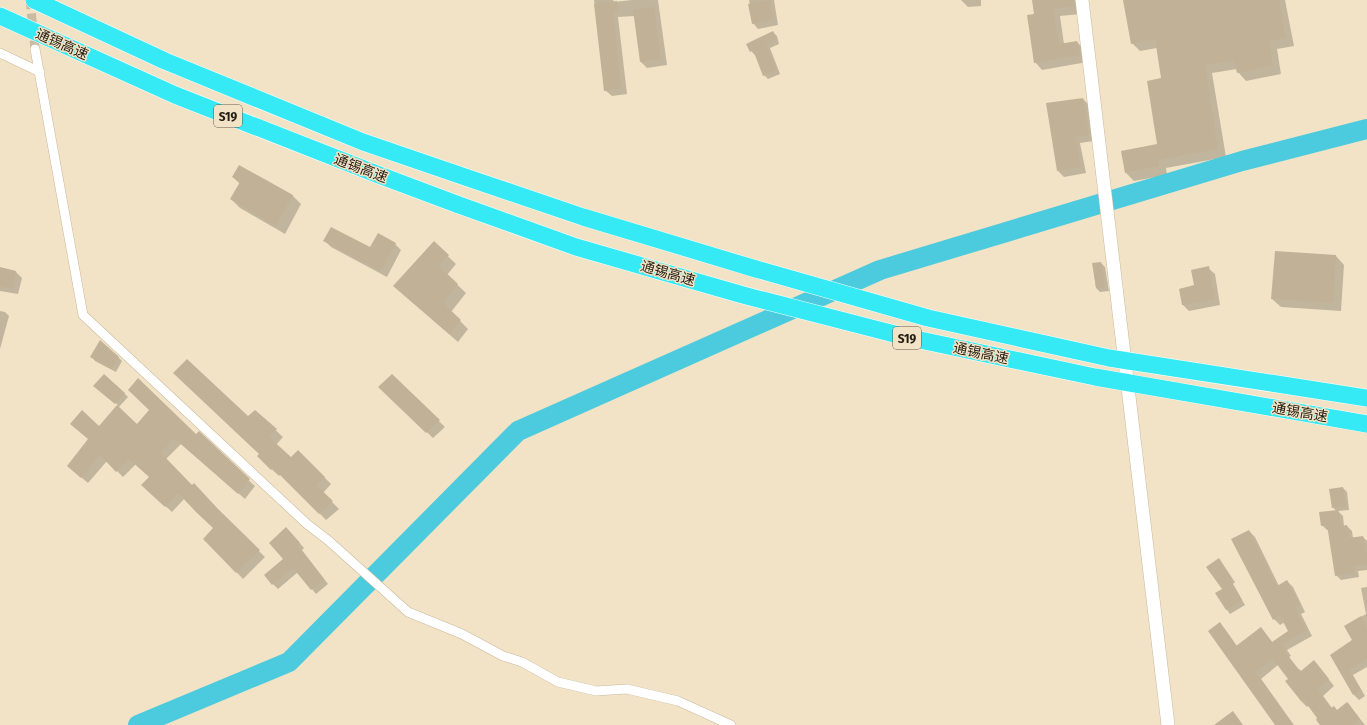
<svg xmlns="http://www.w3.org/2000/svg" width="1367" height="725" viewBox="0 0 1367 725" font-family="'Fira Sans Condensed','Noto Sans SC',sans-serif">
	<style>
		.shadow { fill: #0003 }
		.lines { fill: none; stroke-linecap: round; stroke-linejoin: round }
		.river { stroke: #4bcbdd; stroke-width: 20 }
		.building { fill: #c1b297 }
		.street-tunnel { stroke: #c9bca2; stroke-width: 9; stroke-dasharray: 9 4.5; stroke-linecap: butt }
		.street-casing { stroke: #c8b99d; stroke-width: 10 }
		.secondary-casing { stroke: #c8b99d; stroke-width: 14 }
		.highway-casing { stroke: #fff; stroke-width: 18 }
		.street { stroke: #fff; stroke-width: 9 }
		.secondary { stroke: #fff; stroke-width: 13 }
		.highway { stroke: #35eaf4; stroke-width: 17 }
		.highway-bridge-casing { stroke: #fff; stroke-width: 18; stroke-linecap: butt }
		.highway-bridge { stroke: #35eaf4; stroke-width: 17 }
		.labels { text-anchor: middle; stroke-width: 3; stroke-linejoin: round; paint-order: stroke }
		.shield { fill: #f2e3c6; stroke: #625949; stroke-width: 1 }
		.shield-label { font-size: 13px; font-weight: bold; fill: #241e14 }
		.street-label { font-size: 14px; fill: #241e14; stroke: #f2e3c6 }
	</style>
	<rect width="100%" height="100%" fill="#f2e3c6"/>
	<!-- shadow -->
	<path class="shadow" d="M594 0H613L614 2 632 0H658L667 65 647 68 641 62 635 16 618 17 627 94 612 96 605 90Z
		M749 0H774L778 25 758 29 753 23Z
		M961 0H981V6L968 7Z
		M1033 0H1078L1080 14 1060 16 1064 44 1077 42 1085 50 1087 62 1042 70 1035 62V15Z
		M1124 0H1285L1294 46 1277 49 1281 74 1246 81 1238 72 1237 69 1212 73 1226 157 1166 168 1167 175 1134 181 1126 173 1158 145 1162 79 1157 48 1140 51 1132 43Z
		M773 32 777 36 779 44 770 48 780 74 768 79 764 75 756 55H755L751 51Z
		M1083 99 1089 105 1094 141 1080 143 1086 173 1064 177 1058 171Z
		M233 177 292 195 301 204 285 234 240 208 231 199 240 184Z
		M325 241 370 248 395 244 401 250 387 277 331 247Z
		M434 243 456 264 447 275 466 293 451 312 468 329 458 342 403 294Z
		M1276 252 1336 256 1344 265 1341 311 1281 307 1272 299Z
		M1101 263 1105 267 1109 291 1100 292 1096 288 1093 264Z
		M1208 268 1215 274 1220 305 1189 311 1183 305 1180 289 1195 286Z
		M0 269 16 272 22 278 18 294 0 291Z
		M0 311 5 312 9 316 0 349Z
		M92 357H118L122 361 116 372 95 361Z
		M392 375 445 427 433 438 380 387Z
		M99 389 124 393 128 397 118 408 137 425 197 435 255 486 245 499 181 444 166 459 192 486 265 557 243 579 205 539 214 528 185 498 172 512 149 491 150 477 136 464 123 477 107 461 88 483 75 472 99 427 118 405Z
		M255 411 283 437 276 445 291 458 298 451 331 484 323 493 339 509 326 520 281 474 279 476 265 463 260 454 248 417Z
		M1343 488 1347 492 1349 510 1338 511 1343 516 1344 526H1347L1352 531 1353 538 1363 537 1367 541V570L1358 571 1359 577 1341 580 1336 575 1329 530H1327L1322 525 1336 511 1333 507Z
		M1249 531 1255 537 1279 586 1287 581 1293 587 1305 612 1301 614 1312 636 1287 650 1291 656 1289 657 1301 672 1320 668 1334 686 1323 696 1332 708 1338 711 1352 709 1365 725H1321L1319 719 1309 705 1307 707 1301 701 1289 679 1278 665 1261 679 1294 725H1276L1219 623 1225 629 1237 646 1261 629 1273 643 1290 632 1285 622 1280 625 1274 619Z
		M291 533 304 548 302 550 328 584 316 594 298 572 278 589 273 584 284 559Z
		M1218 559 1235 582 1233 584 1245 605 1230 614 1227 610Z
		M1367 587V667L1353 675 1365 696 1359 700 1354 695 1331 655 1353 641 1345 626 1366 614 1361 588Z"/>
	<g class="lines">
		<!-- river -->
		<path class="river" d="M138 725 289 662 518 431 880 270 1242 161 1367 129"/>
	</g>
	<!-- building -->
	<path class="building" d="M770 0 773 19 752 24 748 4Z
		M1032 0H1074L1075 6 1053 9 1059 44 1077 41 1080 55 1034 63 1027 15 1034 14Z
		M1123 0H1279L1286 38 1269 41 1273 66 1237 73 1234 60 1205 65 1218 149 1158 160 1159 166 1125 173 1121 151 1157 144 1147 81 1161 78 1155 39 1131 44Z
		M617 1 618 11H613L621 88 604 91 594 4Z
		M654 7 661 59 640 62 633 10Z
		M773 31 776 39 766 44 777 70 763 76 753 50 750 52 746 44Z
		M1083 98 1089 135 1075 137 1081 167 1057 171 1046 103Z
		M239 165 293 195 276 226 230 199 240 182 232 177Z
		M331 227 370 247 378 233 396 243 381 271 323 241Z
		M434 241 449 255 439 266 458 284 443 303 461 320 449 334 393 286Z
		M1275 251 1336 255 1333 303 1271 299Z
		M1101 262 1105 287 1096 288 1092 263Z
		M1209 266 1215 299 1182 305 1179 289 1194 285 1191 270Z
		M0 267 16 271 12 289 0 286Z
		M100 340 119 357 111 369 90 357Z
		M187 359 248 416 255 410 277 429 269 437 291 457 298 450 325 477 316 485 333 501 319 514 273 468 271 470 257 456 259 454 173 373Z
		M104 374 125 393 115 404 93 386Z
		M392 374 440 420 426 433 378 387Z
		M138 378 196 434 199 431 250 479 238 494 174 438 161 453 192 485 194 483 218 509 260 550 236 573 203 539 213 528 196 512 178 493 165 507 141 485 149 477 129 459 116 472 100 455 81 478 67 466 88 439 70 424 82 410 99 426 117 405 137 424 149 410 128 390Z
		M1343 487 1346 506 1332 508 1329 489Z
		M1338 510 1341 526 1347 525 1349 538 1363 536 1366 552H1367V564L1354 566 1355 572 1335 576 1327 525 1321 526 1319 512Z
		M286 527 300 543 297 545 324 579 311 590 293 568 272 585 264 575 283 559 269 543Z
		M1249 530 1277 586 1287 580 1300 605 1295 608 1307 630 1282 644 1286 649 1284 650 1298 670 1299 669 1301 671 1314 660 1329 679 1318 689 1331 708 1334 706 1337 710 1347 702 1349 704 1360 719 1353 725H1320L1316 720 1317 718 1303 699 1301 701 1285 681 1288 679 1273 659 1256 672 1293 725H1275L1208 631 1220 622 1236 646 1261 627 1272 642 1288 631 1280 616 1273 620 1231 539Z
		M1219 558 1232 578 1230 579 1242 600 1226 610 1215 593 1222 589 1206 567Z
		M1361 616 1367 628V659L1349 670 1361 691 1353 695 1330 655 1352 640 1344 626Z
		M1233 711 1243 725H1214Z"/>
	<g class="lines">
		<!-- street-tunnel -->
		<path class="street-tunnel" d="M30 0 35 49"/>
		<defs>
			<path id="street" d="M35 49 83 315 307 524 329 541 408 612 462 634 503 656 522 662 558 682 596 691 627 689 678 701 731 725
				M0 53 40 72"/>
			<path id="secondary" d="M1082 0 1168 725"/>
			<path id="highway" d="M34 0 165 61 363 142 468 178
				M0 16 175 95 379 175 459 205"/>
		</defs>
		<!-- street casing -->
		<use href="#street" class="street-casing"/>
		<!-- secondary casing -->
		<use href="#secondary" class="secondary-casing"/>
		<!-- highway casing -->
		<use href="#highway" class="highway-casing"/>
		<!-- street -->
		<use href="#street" class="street"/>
		<!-- secondary -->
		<use href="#secondary" class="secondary"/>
		<!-- highway -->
		<use href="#highway" class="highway"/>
		<defs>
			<path id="highway-bridge" d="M468 178 583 217 756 269 928 318 1109 358 1367 398
				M459 205 576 247 743 295 906 337 1095 377 1367 424"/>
		</defs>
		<!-- highway-bridge casing -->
		<use href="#highway-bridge" class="highway-bridge-casing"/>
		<!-- highway-bridge -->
		<use href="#highway-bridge" class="highway-bridge"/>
	</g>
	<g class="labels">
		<!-- shield labels -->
		<g class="shield">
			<rect x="214" y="105" width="28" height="22" rx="3"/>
			<rect x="893" y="327" width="28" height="22" rx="3"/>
		</g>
		<g class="shield-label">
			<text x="228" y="121">S19</text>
			<text x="907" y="343">S19</text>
		</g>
		<!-- street labels -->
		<g class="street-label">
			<text transform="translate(62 44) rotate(24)" y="5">通锡高速</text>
			<text transform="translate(361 168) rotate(21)" y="5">通锡高速</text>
			<text transform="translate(668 273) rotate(16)" y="5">通锡高速</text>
			<text transform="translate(981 353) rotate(12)" y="5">通锡高速</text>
			<text transform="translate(1300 412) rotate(10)" y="5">通锡高速</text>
		</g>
	</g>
</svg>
